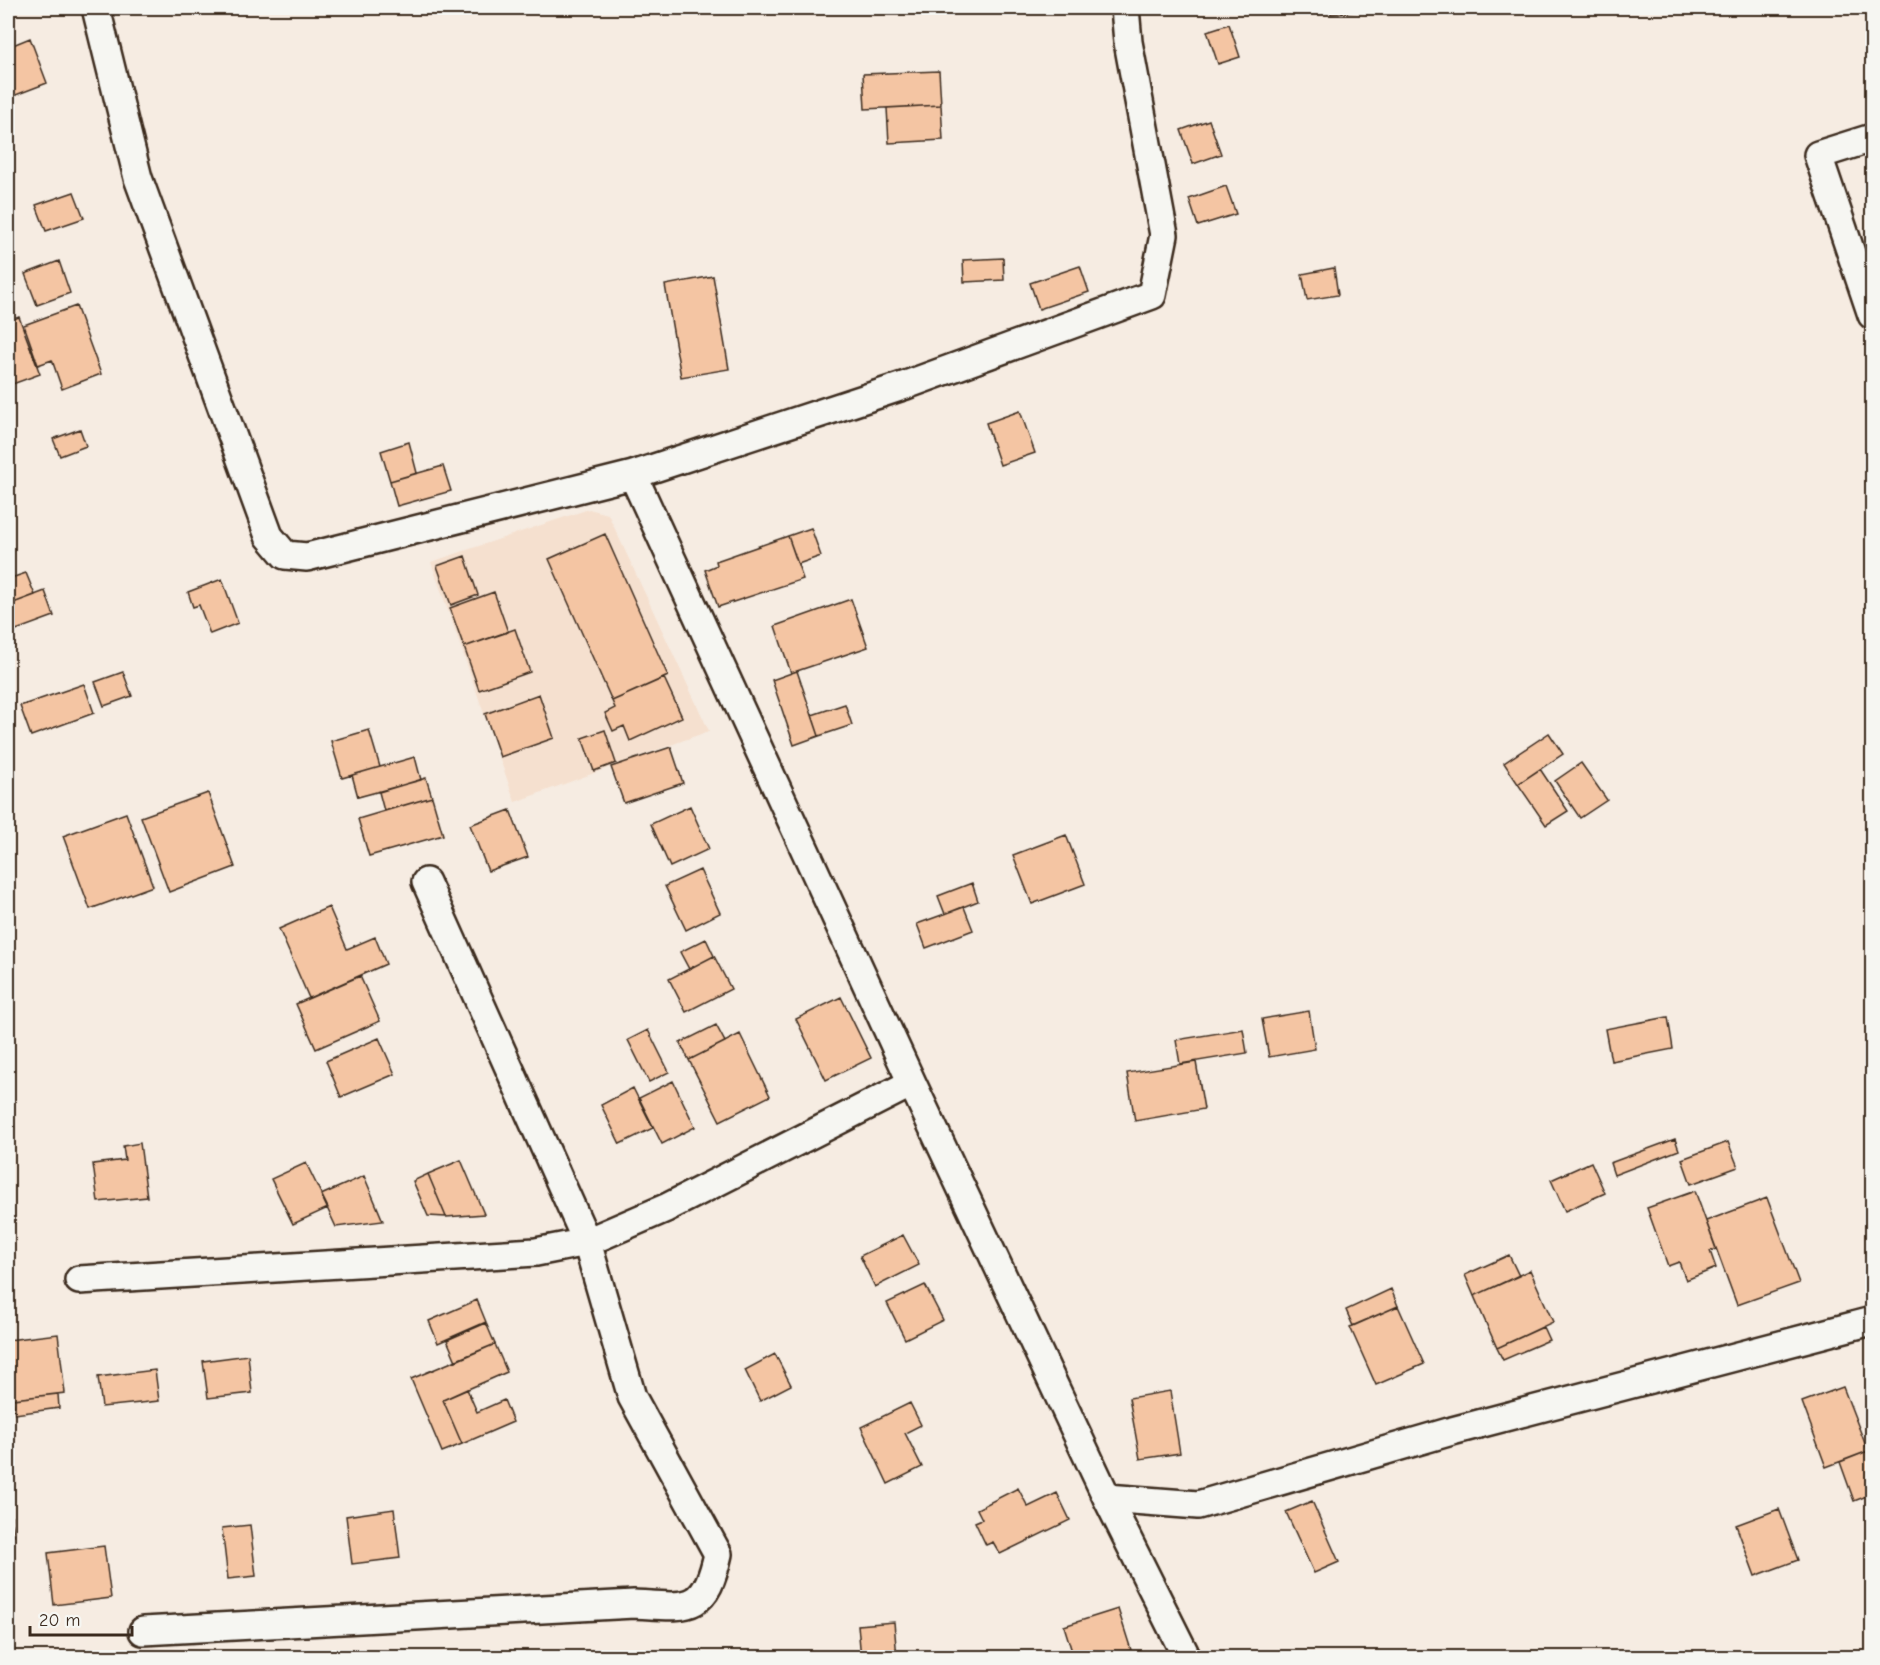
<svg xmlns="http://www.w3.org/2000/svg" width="1880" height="1665" viewBox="0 0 1880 1665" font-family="'Comic Neue',sans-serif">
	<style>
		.built { fill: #f5e0cf }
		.building { fill: #f4c5a3; stroke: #3b2a1e; stroke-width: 1.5 }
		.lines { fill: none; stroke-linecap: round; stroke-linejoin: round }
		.minor-casing { stroke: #3b2a1e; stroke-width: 32 }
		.minor { stroke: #f6f6f2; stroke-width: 27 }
	</style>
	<rect width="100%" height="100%" fill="#f6ece2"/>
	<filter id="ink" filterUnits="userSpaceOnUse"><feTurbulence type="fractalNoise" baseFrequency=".0167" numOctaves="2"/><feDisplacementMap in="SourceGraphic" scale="12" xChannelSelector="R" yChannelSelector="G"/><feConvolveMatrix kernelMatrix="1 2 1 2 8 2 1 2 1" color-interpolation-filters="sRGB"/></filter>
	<g filter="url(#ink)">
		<!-- built -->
		<path class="built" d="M589 509 608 514 709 731 515 802 431 562Z"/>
		<!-- building -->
		<path class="building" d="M199 8H217L202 14Z
			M1330 8H1387L1331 14Z
			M1229 24 1240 57 1218 64 1207 31Z
			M30 38 47 83 8 98V47Z
			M939 71 941 105 865 109 863 74Z
			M941 105 943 140 889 143 887 108Z
			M1209 120 1221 154 1193 164 1181 130Z
			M1226 186 1236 214 1198 226 1189 199Z
			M74 192 84 218 46 231 36 205Z
			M1003 258 1004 280 964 282 963 260Z
			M59 261 70 293 37 305 25 274Z
			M1080 266 1089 292 1039 309 1030 283Z
			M1334 268 1338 295 1307 300 1302 274Z
			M713 276 729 369 681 377 665 285Z
			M76 306 101 374 62 389 52 360 38 365 24 325Z
			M19 317 40 374 10 385 8 321Z
			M1020 411 1035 453 1000 465 986 423Z
			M80 429 86 446 60 456 53 439Z
			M409 442 417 473 390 481 381 451Z
			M443 466 451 491 397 506 390 481Z
			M811 528 821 556 798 564 788 536Z
			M605 534 668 676 612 701 549 559Z
			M788 536 803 579 718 607 705 570 717 565 716 561Z
			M465 556 478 595 451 605 437 566Z
			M26 573 35 595 8 605V579Z
			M222 579 238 623 210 634 199 605 193 607 188 592Z
			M45 591 54 616 8 633V605Z
			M494 592 508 632 464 647 450 608Z
			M851 599 868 647 791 673 775 626Z
			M515 629 530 672 479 690 464 647Z
			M797 671 819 736 794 745 772 680Z
			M123 672 132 696 104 706 95 682Z
			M664 678 682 717 630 741 624 726 613 731 605 713 615 708 612 701Z
			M84 684 94 713 31 736 20 706Z
			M539 694 554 738 500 757 485 714Z
			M845 704 852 725 819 736 812 715Z
			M369 730 380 767 342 778 331 741Z
			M605 730 616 763 594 771 582 738Z
			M1549 733 1563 754 1518 784 1504 763Z
			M671 747 683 783 624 803 611 767Z
			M415 757 421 780 358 797 352 775Z
			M1581 763 1607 800 1580 818 1555 781Z
			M1540 769 1568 811 1546 825 1518 784Z
			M426 778 432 797 384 811 379 792Z
			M208 793 235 867 169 892 141 817Z
			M432 797 443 835 369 856 358 819Z
			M690 806 709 849 670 867 651 824Z
			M510 810 528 857 488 871 470 825Z
			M126 813 153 886 90 909 63 836Z
			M1066 835 1085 884 1032 904 1013 855Z
			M700 870 720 913 686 930 665 886Z
			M972 883 978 901 945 914 938 896Z
			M329 907 347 949 375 937 386 964 309 998 279 929Z
			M964 907 973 930 926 948 917 924Z
			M706 939 714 956 689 969 680 952Z
			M714 956 731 989 686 1012 669 979Z
			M360 976 380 1021 316 1049 296 1004Z
			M841 997 871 1058 826 1080 796 1019Z
			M1309 1011 1315 1049 1269 1057 1262 1019Z
			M1668 1017 1673 1049 1611 1061 1605 1029Z
			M716 1025 725 1042 689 1060 680 1043Z
			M1243 1029 1247 1053 1180 1064 1176 1040Z
			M648 1030 669 1072 649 1082 628 1040Z
			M740 1034 770 1096 720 1121 689 1060Z
			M379 1038 395 1074 341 1097 326 1061Z
			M1196 1062 1204 1109 1135 1121 1127 1073Z
			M673 1081 695 1127 662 1144 639 1098Z
			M633 1088 653 1128 620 1144 601 1105Z
			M1675 1139 1679 1150 1614 1175 1610 1163Z
			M1728 1142 1738 1167 1691 1184 1682 1159Z
			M140 1143 147 1197 98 1202 93 1164 125 1160 123 1146Z
			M461 1160 484 1214 446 1217 428 1174Z
			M1591 1162 1605 1193 1565 1211 1551 1180Z
			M306 1163 328 1208 293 1224 271 1179Z
			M428 1174 446 1217 428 1216 413 1181Z
			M364 1176 383 1221 336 1227 321 1195Z
			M1695 1191 1716 1249 1710 1251 1716 1268 1686 1280 1679 1262 1668 1266 1647 1208Z
			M1767 1198 1799 1283 1737 1305 1706 1221Z
			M903 1235 919 1265 875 1287 860 1256Z
			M1509 1255 1519 1276 1474 1296 1465 1275Z
			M1530 1270 1553 1322 1497 1348 1474 1296Z
			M925 1285 943 1320 905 1339 887 1303Z
			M1391 1289 1398 1306 1353 1326 1346 1310Z
			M477 1300 486 1322 438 1343 429 1321Z
			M1398 1306 1424 1364 1376 1385 1350 1327Z
			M486 1323 495 1344 456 1361 447 1340Z
			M1543 1327 1549 1340 1503 1360 1497 1348Z
			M58 1334 65 1393 13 1399 8 1340Z
			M495 1344 507 1372 443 1400 462 1444 442 1452 411 1379Z
			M8 1352 11 1383H8Z
			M775 1354 791 1385 760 1401 745 1370Z
			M248 1355 252 1393 208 1398 203 1361Z
			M155 1370 159 1401 102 1407 98 1377Z
			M1843 1387 1868 1451 1826 1467 1802 1402Z
			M467 1389 477 1412 504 1400 513 1422 462 1444 443 1400Z
			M1170 1391 1180 1453 1140 1459 1129 1398Z
			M58 1394 59 1408 15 1414 13 1399Z
			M910 1403 921 1425 905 1433 922 1467 888 1484 861 1427Z
			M1868 1451 1872 1465V1494L1854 1501 1840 1462Z
			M1018 1488 1028 1507 1057 1493 1070 1520 1000 1554 993 1542 986 1545 975 1522 982 1519 977 1509Z
			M1312 1501 1339 1562 1314 1573 1286 1512Z
			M8 1507H10L14 1535 8 1536Z
			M394 1509 400 1558 352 1564 346 1516Z
			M1779 1509 1798 1560 1755 1576 1736 1525Z
			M250 1525 256 1576 228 1579 222 1528Z
			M104 1546 111 1598 54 1605 48 1553Z
			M1118 1609 1131 1650 1108 1658H1074L1064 1626Z
			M894 1622 897 1658H861L858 1625Z
			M1125 1652 1127 1658H1108Z"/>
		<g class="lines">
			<defs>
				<path id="minor" d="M96 8 138 178 269 536 285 555 307 557 633 475 912 1083 1107 1498 1187 1658
					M1872 138 1818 155 1872 315
					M633 475 906 385 1152 295 1164 235 1128 42 1125 8
					M79 1280 536 1252 587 1242 666 1208 912 1083
					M1107 1498 1198 1505 1452 1431 1872 1321
					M143 1631 634 1604C688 1607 705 1614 718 1554L632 1397 587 1242 426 882"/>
			</defs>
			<!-- minor casing -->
			<use href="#minor" class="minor-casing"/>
			<!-- minor -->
			<use href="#minor" class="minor"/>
		</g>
	</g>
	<!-- margin -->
	<rect width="1880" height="1665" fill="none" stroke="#f6f6f2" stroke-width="30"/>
	<rect x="15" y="15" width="1850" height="1635" fill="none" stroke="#3b2a1e" stroke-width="2" filter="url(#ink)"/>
	<!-- scale -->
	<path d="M30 1626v9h102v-9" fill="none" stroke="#3b2a1e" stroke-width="3"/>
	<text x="39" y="1626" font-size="18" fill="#3b2a1e" stroke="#f6f6f2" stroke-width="4.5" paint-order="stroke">20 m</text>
</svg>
